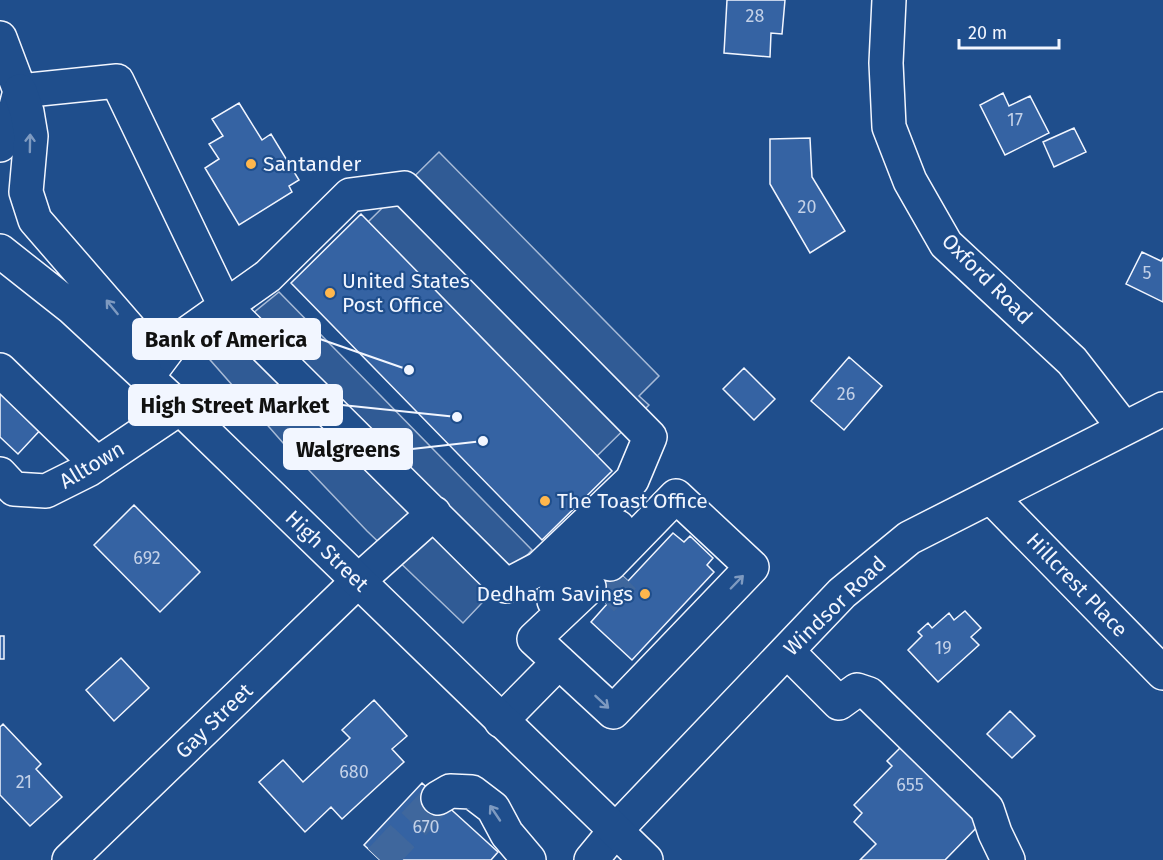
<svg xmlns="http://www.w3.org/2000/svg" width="1163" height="860" viewBox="0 0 1163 860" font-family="'Fira Sans',sans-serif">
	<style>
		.built { fill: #305b95; stroke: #a8bbd7; stroke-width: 1.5 }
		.building { fill: #3563a3; stroke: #f2f6ff; stroke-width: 1.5 }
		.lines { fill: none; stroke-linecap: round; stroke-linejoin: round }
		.minor-tunnel { stroke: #3f679d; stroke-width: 33; stroke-dasharray: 33 16; stroke-linecap: butt }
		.minor-casing { stroke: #f2f6ff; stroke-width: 36 }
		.major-casing { stroke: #f2f6ff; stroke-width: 36 }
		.minor { stroke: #1f4e8c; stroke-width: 33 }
		.major { stroke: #1f4e8c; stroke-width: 33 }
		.oneway { stroke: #7e9ac0 }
		.poi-dot { fill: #ffb74d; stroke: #1f4e8c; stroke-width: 2 }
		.labels { text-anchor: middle; stroke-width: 4.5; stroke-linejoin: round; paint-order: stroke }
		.number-label { font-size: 18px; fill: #c3d1e8 }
		.poi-label { font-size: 21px; fill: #f2f6ff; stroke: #1f4e8c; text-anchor: start }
		.street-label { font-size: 21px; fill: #f2f6ff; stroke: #1f4e8c }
		.leader { fill: none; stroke: #f2f6ff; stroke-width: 2 }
		.callout-dot { fill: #f2f6ff; stroke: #1f4e8c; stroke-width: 2 }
		.callout { fill: #f2f6ff; stroke: #f2f6ff; stroke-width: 2 }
		.callout-label { font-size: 22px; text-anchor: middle; font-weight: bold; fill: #111 }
	</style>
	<rect width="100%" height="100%" fill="#1f4e8c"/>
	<!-- built -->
	<path class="built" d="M439 152 659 376 639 396 649 405 597 456 368 222Z
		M279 292 532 550 463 623 367 531 284 444 204 353Z"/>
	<!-- building -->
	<path class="building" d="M727 0H785L782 34 771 33 770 57 724 53Z
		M1003 93 1009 106 1030 96 1049 133 1005 155 980 105Z
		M239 103 262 140 271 134 299 180 289 186 292 192 239 225 205 168 219 159 209 144 223 136 212 119Z
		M1074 128 1086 152 1054 167 1043 142Z
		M810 138 812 177 845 231 810 253 770 184V139Z
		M361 214 612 471 542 540 291 283Z
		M1142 252 1161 261 1163 258V302L1126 284Z
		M849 357 882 386 844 430 811 401Z
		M744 368 775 399 754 420 723 389Z
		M0 385 44 426 18 454 0 437Z
		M134 505 200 572 160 612 94 545Z
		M673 533 684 542 690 536 713 558 707 565 714 572 632 660 591 622 607 604 579 578 600 555 628 581Z
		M965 611 981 628 971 637 979 645 938 682 908 650 922 636 918 632 928 623 932 628 949 613 954 620Z
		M0 636H4V659H0Z
		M121 658 149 688 114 721 86 690Z
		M374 700 407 736 392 749 404 762 342 819 331 807 305 832 259 782 283 760 303 782 350 738 342 730Z
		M1010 711 1035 736 1012 758 987 734Z
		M3 724 41 764 36 769 62 797 30 826 0 795V727Z
		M905 743 984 820 945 860H860L876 844 854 822 862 813 854 805 892 766 887 761Z
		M422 783 498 852 491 860H380L364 845Z"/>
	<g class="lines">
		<!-- minor-tunnel -->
		<path class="minor-tunnel" d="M602 600 624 577
			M380 860 438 798"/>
		<defs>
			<path id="minor" d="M889 0 886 63 889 127 910 181 946 244 1072 361 1124 428
				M0 38 20 91 12 122 0 145
				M20 91 117 81 226 308 506 586 540 568 632 480 650 437 404 188 350 195 268 276 171 345 147 377
				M0 370 97 464
				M0 474 14 489 46 491 88 470 180 408
				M991 497 1163 673
				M589 587 534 639 613 712 752 567 676 496 610 564
				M554 601 555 594 618 527
				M787 651 839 703 857 690 869 694 987 809 995 833 1008 860
				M501 721 559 662
				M438 798 450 791 472 792 493 808 507 834 529 860
				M69 860 358 581 434 513
				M591 860 615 831 842 593 909 538 1163 409"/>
			<path id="major" d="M20 91 27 112 31 136 26 192 35 220 133 333 145 372
				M0 251 71 307 180 408 646 860"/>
		</defs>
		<!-- minor casing -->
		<use href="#minor" class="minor-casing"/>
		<!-- major casing -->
		<use href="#major" class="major-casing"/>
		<!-- minor -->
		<use href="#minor" class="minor"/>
		<!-- major -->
		<use href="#major" class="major"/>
	</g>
	<!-- one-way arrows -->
	<defs><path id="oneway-shaft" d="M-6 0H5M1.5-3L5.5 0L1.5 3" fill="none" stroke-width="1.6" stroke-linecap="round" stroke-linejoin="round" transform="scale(1.5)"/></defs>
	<g class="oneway">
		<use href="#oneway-shaft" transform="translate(30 143) rotate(-89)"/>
		<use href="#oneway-shaft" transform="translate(112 307) rotate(-129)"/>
		<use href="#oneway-shaft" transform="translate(737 582) rotate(-46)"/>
		<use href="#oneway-shaft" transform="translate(602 702) rotate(43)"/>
		<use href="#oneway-shaft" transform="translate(495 813) rotate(-124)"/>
	</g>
	<!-- markers -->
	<g class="poi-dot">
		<circle cx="251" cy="164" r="6"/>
		<circle cx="330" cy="293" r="6"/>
		<circle cx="545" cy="501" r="6"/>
		<circle cx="645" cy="594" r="6"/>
	</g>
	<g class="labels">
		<!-- number labels -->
		<g class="number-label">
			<text x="755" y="22">28</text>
			<text x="1015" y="126">17</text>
			<text x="807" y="213">20</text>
			<text x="1147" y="279">5</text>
			<text x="846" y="400">26</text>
			<text x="147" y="564">692</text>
			<text x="943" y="654">19</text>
			<text x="354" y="778">680</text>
			<text x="24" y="788">21</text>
			<text x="910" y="791">655</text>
			<text x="426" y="833">670</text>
		</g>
		<!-- poi labels -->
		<g class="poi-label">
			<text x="263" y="171">Santander</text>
			<text x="342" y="288">United States<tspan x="342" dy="24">Post Office</tspan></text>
			<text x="557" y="508">The Toast Office</text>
			<text x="633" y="601" text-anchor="end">Dedham Savings</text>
		</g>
		<!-- street labels -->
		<g class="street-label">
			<text transform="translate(987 279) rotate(45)" y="7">Oxford Road</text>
			<text transform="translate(92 465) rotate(-31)" y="7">Alltown</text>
			<text transform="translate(327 551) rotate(44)" y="7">High Street</text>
			<text transform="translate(1077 585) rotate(46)" y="7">Hillcrest Place</text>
			<text transform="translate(835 606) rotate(-44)" y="7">Windsor Road</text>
			<text transform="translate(214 721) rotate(-44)" y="7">Gay Street</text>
		</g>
	</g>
	<!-- callouts -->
	<path class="leader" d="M409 370L320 339M457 417L342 405M483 441L412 449"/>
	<g class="callout-dot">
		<circle cx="409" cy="370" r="6"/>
		<circle cx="457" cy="417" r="6"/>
		<circle cx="483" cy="441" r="6"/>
	</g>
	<g class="callout">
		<rect x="133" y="319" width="187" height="40" rx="6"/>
		<rect x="129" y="385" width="213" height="40" rx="6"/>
		<rect x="284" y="429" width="128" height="40" rx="6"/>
	</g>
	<g class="callout-label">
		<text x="226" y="347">Bank of America</text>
		<text x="235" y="413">High Street Market</text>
		<text x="348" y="457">Walgreens</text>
	</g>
	<!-- scale -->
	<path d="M959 39v9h100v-9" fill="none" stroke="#f2f6ff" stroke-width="3"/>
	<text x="968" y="39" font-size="18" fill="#f2f6ff" stroke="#1f4e8c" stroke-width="4.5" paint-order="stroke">20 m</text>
</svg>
